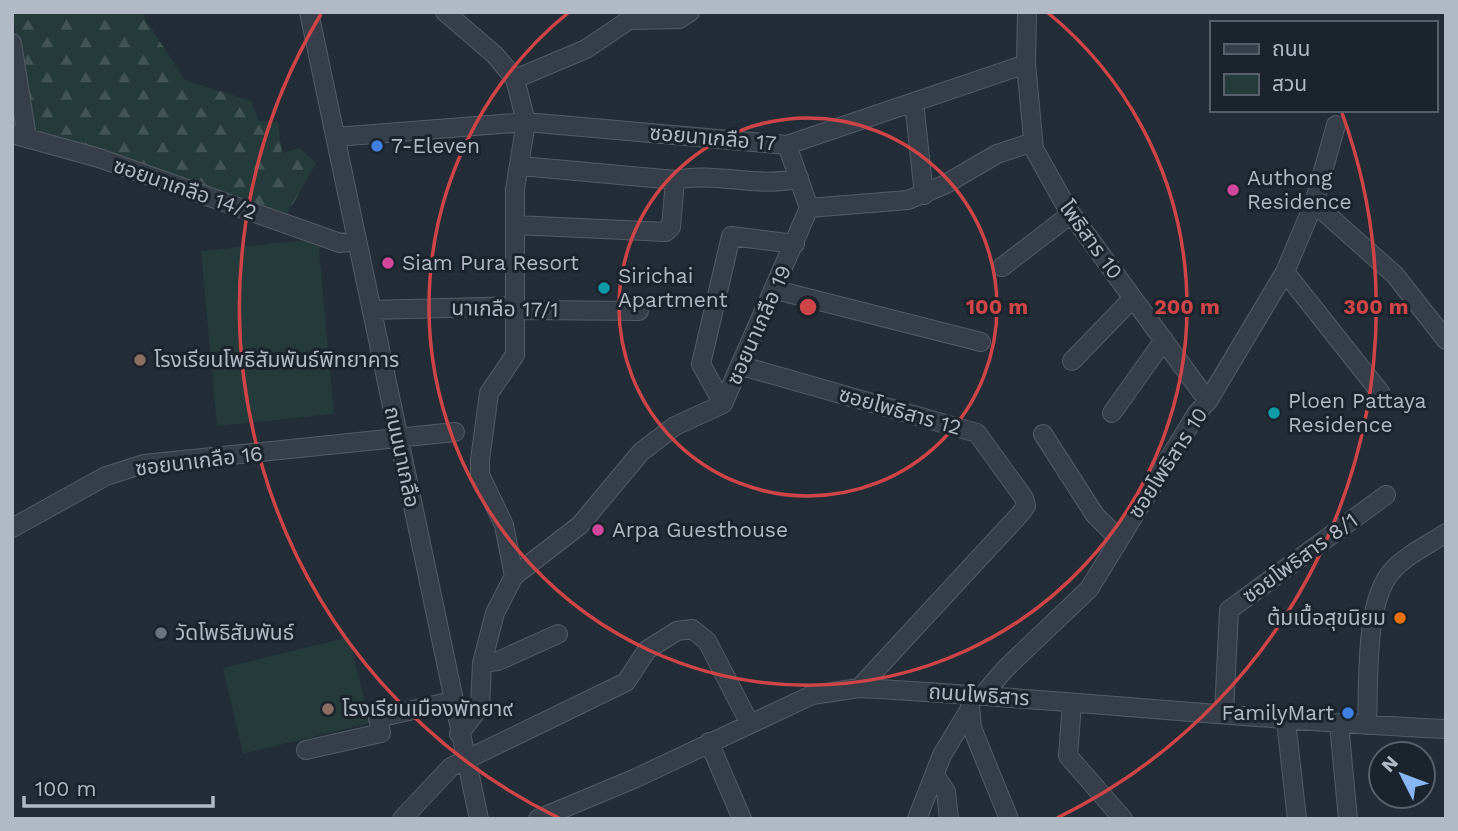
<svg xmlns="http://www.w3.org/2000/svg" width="1458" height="831" viewBox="0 0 1458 831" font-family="'Work Sans','Noto Sans Thai',sans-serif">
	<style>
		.forest { fill: url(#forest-firs) }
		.park { fill: #253a3a }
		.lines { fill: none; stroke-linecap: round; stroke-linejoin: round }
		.minor-casing { stroke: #545c66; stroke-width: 20 }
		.minor { stroke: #363f49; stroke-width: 18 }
		.ring { fill: none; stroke: #cf4547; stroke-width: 3.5 }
		.shop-dot { fill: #3f7fe0; stroke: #1b242d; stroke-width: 2.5 }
		.hotel-dot { fill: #d1479c; stroke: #1b242d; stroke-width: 2.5 }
		.culture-dot { fill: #0f9aa8; stroke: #1b242d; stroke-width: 2.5 }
		.education-dot { fill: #8d6e63; stroke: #1b242d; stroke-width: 2.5 }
		.food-dot { fill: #e8710a; stroke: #1b242d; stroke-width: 2.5 }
		.worship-dot { fill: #6b7280; stroke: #1b242d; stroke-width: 2.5 }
		.labels { text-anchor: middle; stroke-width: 6; stroke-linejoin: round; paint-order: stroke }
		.street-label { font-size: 21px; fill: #b1b9c5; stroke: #1b242d }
		.poi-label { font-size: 21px; fill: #b1b9c5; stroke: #1b242d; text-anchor: start }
		.centre { fill: #cf4547; stroke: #1b242d; stroke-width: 3.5 }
		.ring-label { font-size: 21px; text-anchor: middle; font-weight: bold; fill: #cf4547; stroke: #1b242d; stroke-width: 6; stroke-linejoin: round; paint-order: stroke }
	</style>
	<defs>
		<pattern id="forest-firs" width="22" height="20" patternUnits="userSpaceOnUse" patternTransform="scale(1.75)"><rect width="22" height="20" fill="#253a3a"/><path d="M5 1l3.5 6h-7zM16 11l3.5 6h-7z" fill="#425455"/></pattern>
	</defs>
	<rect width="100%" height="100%" fill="#222d38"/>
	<!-- forest -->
	<path class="forest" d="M12 12H144L145 19 185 80 251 101 259 121 278 122 282 153 300 148 316 163 286 216 34 136Z"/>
	<!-- park -->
	<path class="park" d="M318 239 334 414 217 426 201 251Z
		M349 637 370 723 243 754 223 668Z"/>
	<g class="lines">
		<defs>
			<path id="minor" d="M309 12 479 819
				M445 12 495 55 515 79 526 122 515 189V355L489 393 480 460V475L504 525 514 576
				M12 43 27 138
				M1026 64 1034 149 1067 208 1208 401
				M515 79 586 49 629 20 679 19 690 12
				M914 102 924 195
				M12 134 99 158 340 243 357 241
				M336 137 526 122 787 145 1026 64 1027 12
				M787 145 809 208
				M521 166 675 180C715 171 759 189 799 178
				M1314 203 1395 275 1446 340
				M516 225 666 232 671 227 675 180
				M1002 267 1071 214
				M1285 272 1380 392
				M776 290 981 342
				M372 310 516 306 524 310 639 311
				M1072 361 1133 298
				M742 366 977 433 1024 498 1026 506 1021 513 859 688
				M723 404 701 364 731 236 795 244
				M1112 413 1164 340
				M1043 434 1095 515 1119 539
				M12 528 106 476 144 464 455 432
				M482 663 498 661 558 634
				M969 694 972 728 1009 819
				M983 695 1005 669 1089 589 1197 413 1208 401 1285 272 1314 203 1336 125
				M1072 703 1068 756 1123 819
				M1224 713 1229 610 1386 495
				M1286 721 1297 819
				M1339 724 1348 819
				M1367 725C1369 684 1364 602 1392 571 1406 555 1428 545 1446 533
				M459 734 480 707 482 663 495 613 514 576 580 525 641 452 675 426 723 404 809 208 908 200 944 185 997 154 1033 142
				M709 742 742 819
				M306 750 381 733 378 718 452 701
				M935 775 946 792 949 819
				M402 819 451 767 626 682 647 650 677 631 692 629 707 641 750 724
				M538 819 636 778 812 695 859 688C1055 698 1250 720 1446 729
				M917 819 942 755 968 712"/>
		</defs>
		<!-- minor casing -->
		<use href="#minor" class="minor-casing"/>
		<!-- minor -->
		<use href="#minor" class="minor"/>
	</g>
	<!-- distance rings -->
	<g class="ring">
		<circle cx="808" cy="307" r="189"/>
		<path d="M1047 12A379 379 0 1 1 569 12"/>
		<path d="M559 818A568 568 0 0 1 321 14M1342 113A568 568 0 0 1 1057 818"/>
	</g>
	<!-- markers -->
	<g class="shop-dot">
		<circle cx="377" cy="146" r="7"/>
		<circle cx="1348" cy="713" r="7"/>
	</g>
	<g class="hotel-dot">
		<circle cx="1233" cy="190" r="7"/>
		<circle cx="388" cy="263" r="7"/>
		<circle cx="598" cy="530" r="7"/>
	</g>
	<g class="culture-dot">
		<circle cx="604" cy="288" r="7"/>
		<circle cx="1274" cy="413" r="7"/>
	</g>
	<g class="education-dot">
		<circle cx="140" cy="360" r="7"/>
		<circle cx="328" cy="709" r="7"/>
	</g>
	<circle class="food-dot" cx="1400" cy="618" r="7"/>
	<circle class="worship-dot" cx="161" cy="633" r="7"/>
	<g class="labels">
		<!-- street labels -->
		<g class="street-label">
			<text transform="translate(713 138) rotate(5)" y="7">ซอยนาเกลือ 17</text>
			<text transform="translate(185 189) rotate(19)" y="7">ซอยนาเกลือ 14/2</text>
			<text transform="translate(1091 240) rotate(54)" y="7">โพธิสาร 10</text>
			<text transform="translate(505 309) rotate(1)" y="7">นาเกลือ 17/1</text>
			<text transform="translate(759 325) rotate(-66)" y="7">ซอยนาเกลือ 19</text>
			<text transform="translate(900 411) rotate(16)" y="7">ซอยโพธิสาร 12</text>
			<text transform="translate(402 457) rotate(78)" y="7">ถนนนาเกลือ</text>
			<text transform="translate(199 461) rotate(-7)" y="7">ซอยนาเกลือ 16</text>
			<text transform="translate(1168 463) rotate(-57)" y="7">ซอยโพธิสาร 10</text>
			<text transform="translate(1300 558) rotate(-36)" y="7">ซอยโพธิสาร 8/1</text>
			<text transform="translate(979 695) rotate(4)" y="7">ถนนโพธิสาร</text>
		</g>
		<!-- poi labels -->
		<g class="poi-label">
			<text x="391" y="153">7-Eleven</text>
			<text x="1247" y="185">Authong<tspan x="1247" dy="24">Residence</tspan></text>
			<text x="402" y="270">Siam Pura Resort</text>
			<text x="618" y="283">Sirichai<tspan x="618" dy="24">Apartment</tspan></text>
			<text x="154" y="367">โรงเรียนโพธิสัมพันธ์พิทยาคาร</text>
			<text x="1288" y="408">Ploen Pattaya<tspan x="1288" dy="24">Residence</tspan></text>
			<text x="612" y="537">Arpa Guesthouse</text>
			<text x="1386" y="625" text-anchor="end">ต้มเนื้อสุขนิยม</text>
			<text x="175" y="640">วัดโพธิสัมพันธ์</text>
			<text x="342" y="716">โรงเรียนเมืองพัทยา๙</text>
			<text x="1334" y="720" text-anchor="end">FamilyMart</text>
		</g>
	</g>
	<circle cx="808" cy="307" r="10" class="centre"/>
	<g class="ring-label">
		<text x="997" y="314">100 m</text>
		<text x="1187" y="314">200 m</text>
		<text x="1376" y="314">300 m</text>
	</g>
	<!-- border -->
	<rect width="1458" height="831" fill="none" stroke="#b1b9c5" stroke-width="28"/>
	<!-- legend -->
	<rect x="1210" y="21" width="228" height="91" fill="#1b242d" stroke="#57606a" stroke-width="2"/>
	<rect x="1224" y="44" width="35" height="10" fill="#363f49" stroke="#57606a" stroke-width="2"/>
	<text x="1272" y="56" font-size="21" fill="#b1b9c5">ถนน</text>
	<rect x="1224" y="74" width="35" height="21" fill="#253a3a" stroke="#57606a" stroke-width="2"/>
	<text x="1272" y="91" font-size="21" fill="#b1b9c5">สวน</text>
	<!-- north arrow -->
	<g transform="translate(1402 775) rotate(312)"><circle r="33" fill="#1b242d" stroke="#57606a" stroke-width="2"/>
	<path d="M0-5L12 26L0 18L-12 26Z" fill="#88b6f2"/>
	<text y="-10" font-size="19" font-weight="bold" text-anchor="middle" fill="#b1b9c5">N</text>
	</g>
	<!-- scale -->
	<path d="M24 796v10h189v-10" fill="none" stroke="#b1b9c5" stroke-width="3.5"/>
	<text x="35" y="796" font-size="21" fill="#b1b9c5" stroke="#1b242d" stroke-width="5" paint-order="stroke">100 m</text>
</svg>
